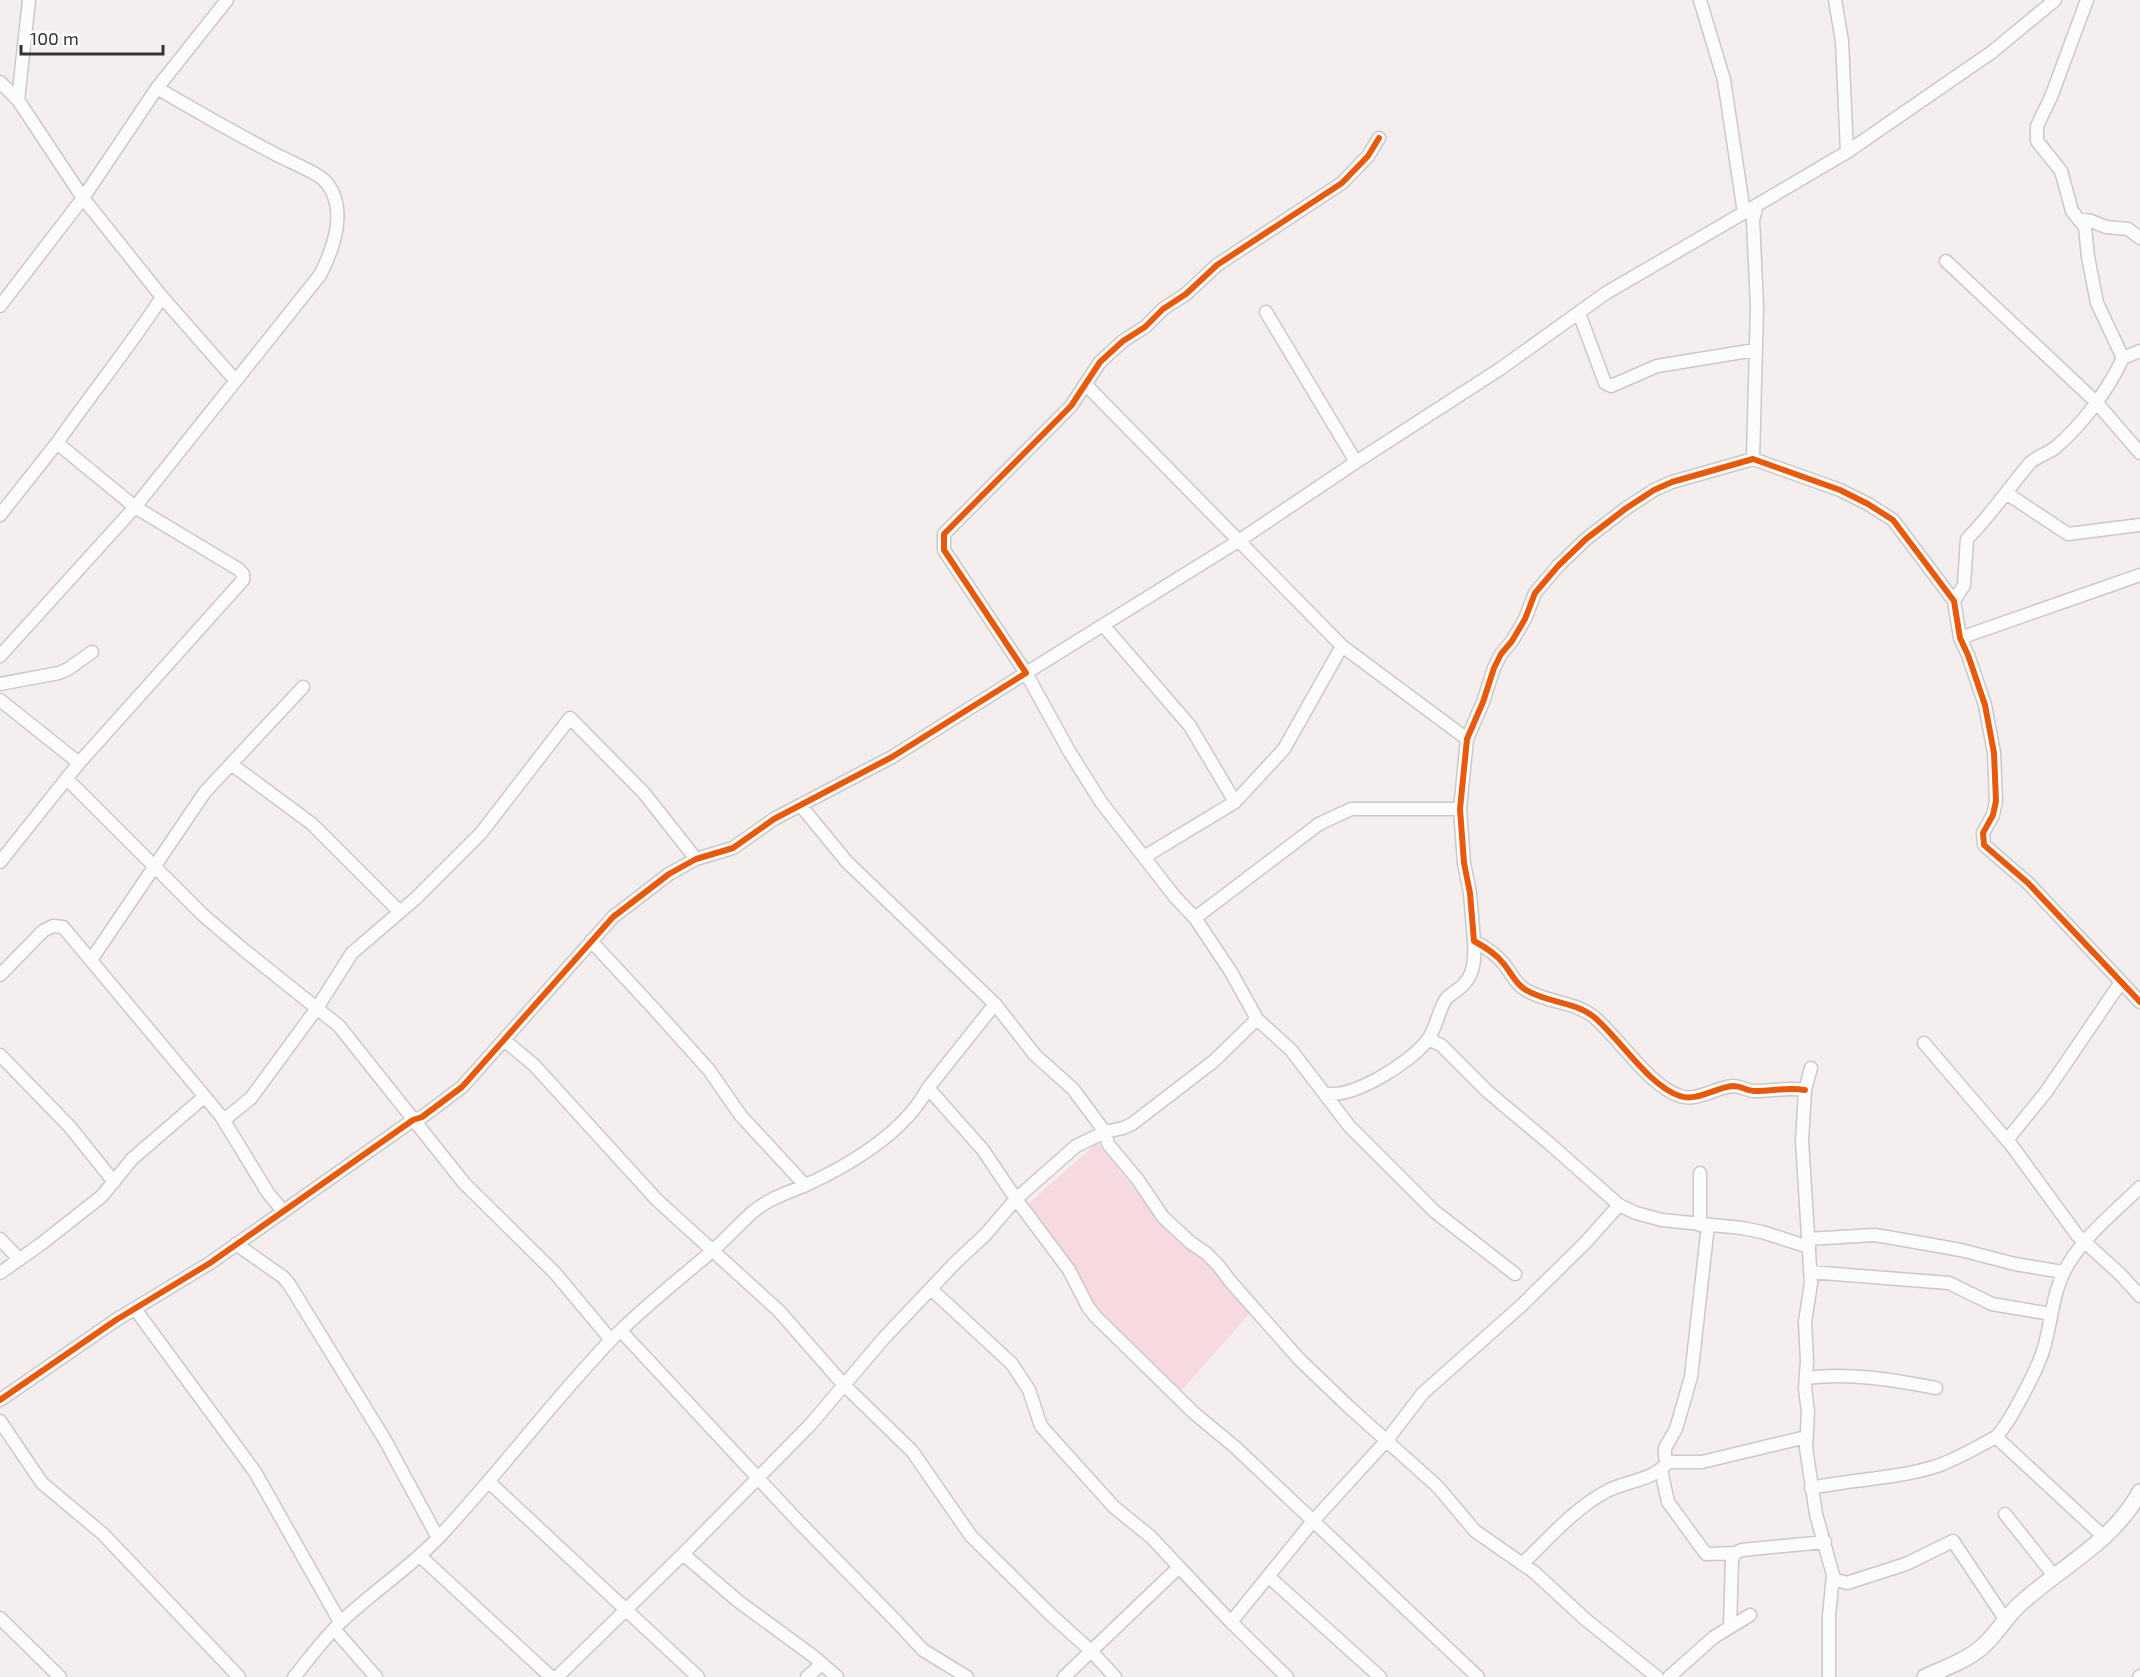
<svg xmlns="http://www.w3.org/2000/svg" width="2140" height="1677" viewBox="0 0 2140 1677" font-family="'Exo 2',sans-serif">
	<style>
		.green { fill: #f7d9e0 }
		.lines { fill: none; stroke-linecap: round; stroke-linejoin: round }
		.minor-casing { stroke: #ccc8c8; stroke-width: 15 }
		.tertiary-casing { stroke: #ccc8c8; stroke-width: 18 }
		.minor { stroke: #fdfcfd; stroke-width: 12 }
		.tertiary { stroke: #fdfcfd; stroke-width: 15 }
		.cycleway-casing { stroke: #fff; stroke-width: 10 }
		.cycleway { stroke: #e8590c; stroke-width: 6 }
	</style>
	<rect width="100%" height="100%" fill="#f4eeef"/>
	<!-- green -->
	<path class="green" d="M1097 1143 1146 1203 1184 1246 1211 1264 1252 1311 1179 1393 1090 1302 1027 1205Z"/>
	<g class="lines">
		<defs>
			<path id="minor" d="M1700 0 1724 80 1744 213
				M1835 0 1842 41 1847 152
				M0 82 18 100
				M2078 219 2091 221 2106 227 2128 229 2140 238
				M1946 261 2096 402 2140 453
				M162 297 235 380
				M0 306 83 198 157 88 227 0
				M1266 312 1356 462
				M1579 313 1605 383 1611 386 1657 366 1755 350
				M2123 358 2140 351
				M1086 385 1342 646 1467 739
				M1753 459 1757 306 1753 220 1757 205 1847 152 1992 52 2055 0
				M2006 493 2068 534 2140 525
				M0 515 57 443
				M1954 601 1964 585 1967 539C1990 516 2008 489 2029 464 2036 456 2048 454 2056 447 2083 424 2108 390 2123 358L2097 303 2088 257 2085 227 2072 211 2061 171 2037 141V126L2051 97 2087 0
				M1103 625 1190 726 1235 802
				M1960 638 2140 575
				M0 656 135 507 320 275C334 248 349 206 324 180 316 172 286 160 275 154 235 133 196 111 157 88
				M0 684 59 673 68 669 92 652
				M0 700 79 763
				M231 764 312 824 399 911
				M67 779 203 915 244 950 339 1026 464 1183 555 1273 611 1340
				M801 806 847 862 995 1004 1035 1055 1073 1089 1105 1132 1108 1144 1138 1180 1163 1217 1191 1243 1206 1253 1218 1265 1230 1281 1299 1359 1349 1407 1438 1487 1475 1531 1534 1572 1585 1619 1657 1677
				M1144 857 1235 802 1284 749 1342 646
				M0 862 79 763 243 580V574L238 569 135 507 57 443C91 394 129 348 162 297L83 198 18 100 29 0
				M1195 918 1319 824 1351 809H1460
				M591 941 656 1011 709 1070 741 1116 805 1185
				M91 960 205 792 303 687
				M0 975 43 931 53 926 63 927 221 1116 268 1193 283 1211
				M1428 1039 1441 1045 1488 1092 1550 1144 1619 1205 1636 1213 1662 1220 1742 1228 1762 1232 1809 1247
				M504 1040 534 1065 657 1200 779 1311 843 1384 912 1451 971 1536 1050 1614 1091 1651 1115 1677
				M1924 1043 2012 1146 2077 1235 2120 1274 2140 1296
				M0 1055 70 1127 114 1182
				M1811 1068 1805 1090 1802 1141 1811 1283 1805 1322 1807 1361 1805 1388 1808 1412 1806 1448 1816 1514 1833 1575 1829 1616V1677
				M928 1088 983 1150 1016 1199 1069 1270 1088 1307 1095 1316 1194 1413 1235 1447 1478 1677
				M1805 1090C1787 1087 1772 1091 1755 1091 1747 1091 1741 1086 1733 1086 1716 1087 1697 1102 1680 1096 1649 1086 1620 1039 1594 1017 1574 1001 1547 1003 1526 990 1515 984 1511 972 1503 963 1495 953 1485 947 1474 941L1470 893 1464 863 1460 809 1467 739 1483 702 1494 668 1501 654 1512 641 1525 619 1535 593 1558 566 1586 539 1625 509 1654 490 1672 482 1753 459 1840 490 1868 504 1893 520 1954 601 1960 638 1968 655 1985 705 1994 753 1996 801 1993 815 1983 833 1984 845 2028 883 2140 1002
				M1324 1093C1352 1100 1409 1063 1427 1041 1436 1029 1438 1011 1446 999 1451 993 1459 990 1464 984 1475 973 1475 955 1474 941
				M224 1120 251 1098 317 1008 352 953 415 899 481 833 570 718 644 793 696 859
				M2007 1140 2046 1092 2121 982
				M1700 1173V1225
				M1708 1225 1691 1377 1676 1429 1665 1448V1457L1668 1462H1702L1806 1437
				M0 1239 19 1259
				M1808 1239 1874 1235 1887 1237 1961 1250 2015 1264 2063 1272
				M236 1244 283 1277 289 1284 385 1440 438 1538
				M1810 1272 1949 1283 1992 1304 2051 1314
				M0 1273 41 1244 102 1196 132 1159 204 1097
				M1515 1274 1434 1211 1350 1127 1291 1050 1257 1019 1231 972 1195 918 1175 897 1101 802 1069 751 1026 673 1240 540 1356 462 1500 369 1606 293 1757 205
				M931 1289 1012 1364 1029 1390 1041 1426 1114 1507 1151 1537 1179 1567
				M135 1309 255 1472 340 1622
				M621 1331 797 1520 896 1621 923 1650 967 1677
				M1806 1378C1849 1372 1894 1380 1936 1388
				M0 1400 116 1320 210 1263 413 1120 422 1117 462 1087 613 917 669 874 696 859 733 848 774 819 892 757 1026 673 944 550V534L1071 406 1100 362 1123 341 1145 327 1163 309 1186 294 1217 265 1342 183 1368 156 1379 138
				M0 1421 42 1483 103 1534 239 1677
				M1996 1437 2104 1537
				M1661 1470 1668 1502 1706 1554 1735 1553
				M489 1482 698 1677
				M1811 1488C1852 1479 1897 1479 1937 1466 1954 1460 1978 1447 1994 1438 2007 1430 2038 1367 2043 1351 2051 1326 2052 1296 2064 1272 2080 1239 2114 1213 2140 1187
				M2005 1514 2055 1577
				M683 1554 738 1601 813 1656 837 1677
				M420 1556 551 1677
				M1523 1563C1549 1538 1575 1508 1607 1491 1628 1480 1653 1481 1668 1462
				M1268 1576 1380 1677
				M1833 1579 1847 1583 1906 1564 1953 1541 2005 1619
				M0 1618 60 1677
				M1231 1622 1287 1677
				M1730 1627 1732 1560 1735 1553 1742 1550 1825 1542
				M334 1629 376 1677
				M294 1677C309 1659 324 1638 341 1622 372 1592 410 1568 440 1536 499 1473 550 1404 609 1342 641 1309 677 1281 711 1252 726 1239 739 1224 754 1211 770 1198 787 1193 806 1185 850 1165 905 1132 928 1088L995 1004
				M557 1677 683 1554 810 1425 884 1338 956 1262 985 1235 1016 1199 1076 1146 1105 1132 1123 1128 1132 1124 1214 1061 1257 1019
				M807 1677 822 1664
				M1064 1677 1179 1567 1231 1622 1313 1521 1387 1440 1423 1393 1522 1305 1586 1242 1619 1205
				M1669 1677 1714 1637 1750 1615
				M2139 1677 2140 1676"/>
			<path id="tertiary" d="M1925 1677C1944 1668 1966 1661 1982 1647 1996 1635 2005 1618 2019 1605 2060 1567 2112 1543 2140 1492"/>
		</defs>
		<!-- minor casing -->
		<use href="#minor" class="minor-casing"/>
		<!-- tertiary casing -->
		<use href="#tertiary" class="tertiary-casing"/>
		<!-- minor -->
		<use href="#minor" class="minor"/>
		<!-- tertiary -->
		<use href="#tertiary" class="tertiary"/>
		<defs>
			<path id="cycleway" d="M1805 1090C1787 1087 1772 1091 1755 1091 1747 1091 1741 1086 1733 1086 1716 1087 1697 1102 1680 1096 1649 1086 1620 1039 1594 1017 1574 1001 1547 1003 1526 990 1515 984 1511 972 1503 963 1495 953 1485 947 1474 941L1470 893 1464 863 1460 809 1467 739 1483 702 1494 668 1501 654 1512 641 1525 619 1535 593 1558 566 1586 539 1625 509 1654 490 1672 482 1753 459 1840 490 1868 504 1893 520 1954 601 1960 638 1968 655 1985 705 1994 753 1996 801 1993 815 1983 833 1984 845 2028 883 2140 1002
				M0 1400 116 1320 210 1263 413 1120 422 1117 462 1087 613 917 669 874 696 859 733 848 774 819 892 757 1026 673 944 550V534L1071 406 1100 362 1123 341 1145 327 1163 309 1186 294 1217 265 1342 183 1368 156 1379 138"/>
		</defs>
		<!-- cycleway casing -->
		<use href="#cycleway" class="cycleway-casing"/>
		<!-- cycleway -->
		<use href="#cycleway" class="cycleway"/>
	</g>
	<!-- scale -->
	<path d="M21 45v9h142v-9" fill="none" stroke="#373334" stroke-width="3"/>
	<text x="30" y="45" font-size="18" fill="#373334" stroke="#ffffff" stroke-width="4.5" paint-order="stroke">100 m</text>
</svg>
